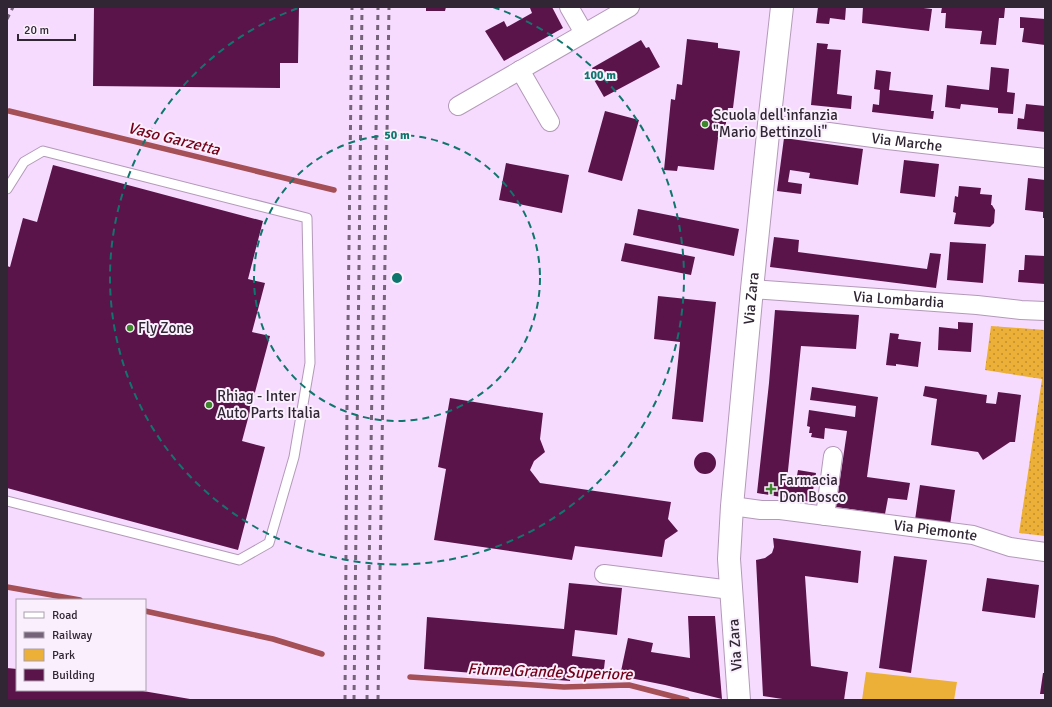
<svg xmlns="http://www.w3.org/2000/svg" width="1052" height="707" viewBox="0 0 1052 707" font-family="Signika,sans-serif">
	<style>
		.grass { fill: url(#grass-dots) }
		.park { fill: #ecaf37 }
		.lines { fill: none; stroke-linecap: round; stroke-linejoin: round }
		.stream { stroke: #a54f56; stroke-width: 5.5 }
		.building { fill: #5b144a }
		.lane-casing { stroke: #b399b9; stroke-width: 11 }
		.street-casing { stroke: #b399b9; stroke-width: 20 }
		.secondary-casing { stroke: #b399b9; stroke-width: 24 }
		.lane { stroke: #fff; stroke-width: 9 }
		.street { stroke: #fff; stroke-width: 18 }
		.secondary { stroke: #fff; stroke-width: 22 }
		.rail { stroke: #756479; stroke-width: 3; stroke-dasharray: 5 5; stroke-linecap: butt }
		.ring { fill: none; stroke: #0f766e; stroke-width: 2; stroke-dasharray: 7 5 }
		.poi-dot { fill: #3e862c; stroke: #faeffd; stroke-width: 1.5 }
		.labels { text-anchor: middle; stroke-width: 4; stroke-linejoin: round; paint-order: stroke }
		.poi-label { font-size: 15px; fill: #312734; stroke: #faeffd; text-anchor: start }
		.street-label { font-size: 15px; fill: #312734; stroke: #faeffd }
		.water-label { font-size: 16px; font-style: italic; fill: #76001a; stroke: #faeffd }
		.centre { fill: #0f766e; stroke: #faeffd; stroke-width: 2 }
		.ring-label { font-size: 12px; text-anchor: middle; font-weight: bold; fill: #0f766e; stroke: #faeffd; stroke-width: 4; stroke-linejoin: round; paint-order: stroke }
	</style>
	<defs>
		<pattern id="grass-dots" width="8" height="8" patternUnits="userSpaceOnUse"><rect width="8" height="8" fill="#ecaf37"/><path d="M2 2h.1M6 6h.1" fill="none" stroke="#c08e2f" stroke-width="1.8" stroke-linecap="round"/></pattern>
	</defs>
	<rect width="100%" height="100%" fill="#f7dbfe"/>
	<!-- grass -->
	<path class="grass" d="M991 326 1045 330V536L1019 533 1042 379 985 370Z"/>
	<!-- park -->
	<path class="park" d="M866 672 957 682 954 700H862Z"/>
	<g class="lines">
		<!-- stream -->
		<path class="stream" d="M9 111 334 190
			M7 587 80 600
			M145 611 273 639 322 654
			M410 677 564 687 629 685 687 700"/>
	</g>
	<!-- building -->
	<path class="building" d="M94 7H299L298 63H280V88L93 86Z
		M426 7H446L445 11H426Z
		M532 7H552L563 28 504 61 485 31 504 21 507 27 532 13 530 8Z
		M818 7H846L845 20 830 18 829 24 816 23Z
		M863 7H915L932 9 929 31 862 23Z
		M942 7H989L1005 8 1004 18H999L996 45 980 44 982 31 945 28 946 13H941Z
		M1020 17 1045 19V45L1022 42 1024 28H1020Z
		M687 39 718 43V48L740 51 733 108H728L725 130H719L714 170 678 166 677 171 664 170 671 99 675 100 677 84 682 85Z
		M641 40 646 48 649 47 660 67 604 97 593 78 596 76 592 68Z
		M817 43 828 44 827 49 841 50 837 94 852 96 851 109 811 105Z
		M991 67 1009 69 1007 92 1015 93 1013 114 998 113V108L961 104 960 109 945 107 947 85 989 90Z
		M876 70 891 72 889 90 933 95 931 111H934L933 119 872 112 873 104 879 105 880 90 874 89Z
		M1026 104 1045 106V132L1017 129 1018 118 1024 119Z
		M605 111 639 120 622 181 588 172Z
		M784 138 863 149 858 185 809 178 810 173 790 170 788 182 802 184 801 194 777 191Z
		M904 160 939 164 935 197 900 193Z
		M506 163 569 175 562 213 499 200Z
		M53 165 263 221 248 279 265 283 252 332 270 336 242 441 265 447 238 550 7 488V266L10 267 23 218 37 222Z
		M1028 178 1045 180V218H1043V212L1025 210Z
		M959 186 981 188 980 194 992 195 991 205H992L995 210 994 223 990 227 954 224 956 213 953 212 955 196 958 197Z
		M638 209 739 229 734 256 633 235Z
		M774 237 799 240 798 252 927 269 930 253 941 254 936 288 770 267Z
		M950 242 986 244 983 283 947 280Z
		M625 243 695 257 691 275 621 261Z
		M1025 255 1045 256V284L1018 282 1019 270H1024Z
		M658 296 716 302 703 422 672 419 680 342 654 339Z
		M775 310 859 315 856 349 801 346 787 480 796 481 798 470 816 473 811 502 757 493 769 383Z
		M958 322 973 323 971 352 938 350 939 327 958 329Z
		M890 333 899 334 898 339 921 342 918 367 896 364V366L886 365Z
		M925 386 987 395 986 403 996 404 998 392 1021 395 1015 442H1010L983 460 978 452 931 445 937 399 923 396Z
		M812 387 878 397 867 477 910 483 907 500 888 498 885 514 836 507 847 431 825 428 824 439 811 437 812 433H809L810 427 807 426 809 410 855 417 856 406 810 400Z
		M450 398 543 413 540 439 545 452 534 461 530 470 540 483 671 502 668 519 678 531 665 540 662 557 575 546 572 560 434 540 446 469 438 467Z
		M694 463a11 11 0 1 1 22 0a11 11 0 1 1-22 0Z
		M920 485 955 490 950 525 915 520Z
		M773 538 861 551 858 583 805 576 811 666 848 672 844 700H789L763 696 756 560 765 558 772 553 774 547Z
		M894 556 927 560 911 673 879 668Z
		M987 578 1039 585 1035 618 982 611Z
		M569 583 622 588 617 635 575 630 572 656 605 660 603 677 571 673 570 681 424 669 427 617 564 629Z
		M688 616H715L722 699 665 685 620 676 628 638 653 643 651 652 690 658Z
		M7 668 17 669V690H137L190 699V700H7Z
		M1043 673H1045V694H1040Z"/>
	<g class="lines">
		<defs>
			<path id="lane" d="M7 189 24 162 43 151 307 218 310 363 294 457 269 543 239 560 7 501"/>
			<g id="street">
				<path d="M569 7 584 33"/>
				<path d="M520 70 550 122"/>
				<path d="M458 106 630 7"/>
				<path id="s1" d="M769 124 888 140 1045 158"/>
				<path id="s2" d="M752 289 977 305 1021 310 1045 311"/>
				<path id="s3" d="M732 506 761 510H780L973 535 1010 547 1045 552"/>
				<path d="M825 516 833 456"/>
				<path d="M604 574 731 590"/>
			</g>
			<g id="secondary">
				<path id="s4" d="M739 700 729 559 732 506 752 289 769 124 782 7"/>
			</g>
		</defs>
		<!-- lane casing -->
		<use href="#lane" class="lane-casing"/>
		<!-- street casing -->
		<use href="#street" class="street-casing"/>
		<!-- secondary casing -->
		<use href="#secondary" class="secondary-casing"/>
		<!-- lane -->
		<use href="#lane" class="lane"/>
		<!-- street -->
		<use href="#street" class="street"/>
		<!-- secondary -->
		<use href="#secondary" class="secondary"/>
		<!-- rail -->
		<path class="rail" d="M7 19 13 7
			M345 700 347 403 352 7
			M354 700 362 7
			M367 700 378 7
			M378 700 389 7"/>
	</g>
	<!-- distance rings -->
	<g class="ring">
		<circle cx="397" cy="278" r="143"/>
		<path d="M493 7A287 287 0 1 1 301 7"/>
	</g>
	<!-- markers -->
	<g class="poi-dot">
		<circle cx="705" cy="124" r="4"/>
		<circle cx="130" cy="328" r="4"/>
		<circle cx="209" cy="405" r="4"/>
		<path d="M769 483h4v4h4v4h-4v4h-4v-4h-4v-4h4z"/>
	</g>
	<g class="labels">
		<!-- poi labels -->
		<g class="poi-label">
			<text x="713" y="120">Scuola dell'infanzia<tspan x="713" dy="17">"Mario Bettinzoli"</tspan></text>
			<text x="138" y="333">Fly Zone</text>
			<text x="217" y="401">Rhiag - Inter<tspan x="217" dy="17">Auto Parts Italia</tspan></text>
			<text x="779" y="485">Farmacia<tspan x="779" dy="17">Don Bosco</tspan></text>
		</g>
		<!-- street labels -->
		<g class="street-label">
			<text dy="5" stroke="none"><textPath href="#s1" startOffset="139">Via Marche</textPath></text>
			<text dy="5" stroke="none"><textPath href="#s4" startOffset="403">Via Zara</textPath></text>
			<text dy="5" stroke="none"><textPath href="#s2" startOffset="147">Via Lombardia</textPath></text>
			<text dy="5" stroke="none"><textPath href="#s3" startOffset="205">Via Piemonte</textPath></text>
			<text transform="translate(735 645) rotate(-94)" y="5">Via Zara</text>
		</g>
		<!-- water labels -->
		<g class="water-label">
			<text transform="translate(174 138) rotate(14)" y="6">Vaso Garzetta</text>
			<text transform="translate(550 671) rotate(2)" y="6">Fiume Grande Superiore</text>
		</g>
	</g>
	<circle cx="397" cy="278" r="6" class="centre"/>
	<g class="ring-label">
		<text x="600" y="79">100 m</text>
		<text x="397" y="139">50 m</text>
	</g>
	<!-- border -->
	<rect width="1052" height="707" fill="none" stroke="#312734" stroke-width="16"/>
	<!-- legend -->
	<rect x="16" y="599" width="130" height="92" fill="#faeffd" stroke="#aa9fad"/>
	<rect x="24" y="612" width="20" height="6" fill="#ffffff" stroke="#aa9fad"/>
	<text x="52" y="619" font-size="12" fill="#312734">Road</text>
	<rect x="24" y="632" width="20" height="6" fill="#756479" stroke="#aa9fad"/>
	<text x="52" y="639" font-size="12" fill="#312734">Railway</text>
	<rect x="24" y="649" width="20" height="12" fill="#ecaf37" stroke="#aa9fad"/>
	<text x="52" y="659" font-size="12" fill="#312734">Park</text>
	<rect x="24" y="669" width="20" height="12" fill="#5b144a" stroke="#aa9fad"/>
	<text x="52" y="679" font-size="12" fill="#312734">Building</text>
	<!-- scale -->
	<path d="M18 34v6h57v-6" fill="none" stroke="#312734" stroke-width="2"/>
	<text x="24" y="34" font-size="12" fill="#312734" stroke="#faeffd" stroke-width="3" paint-order="stroke">20 m</text>
</svg>
